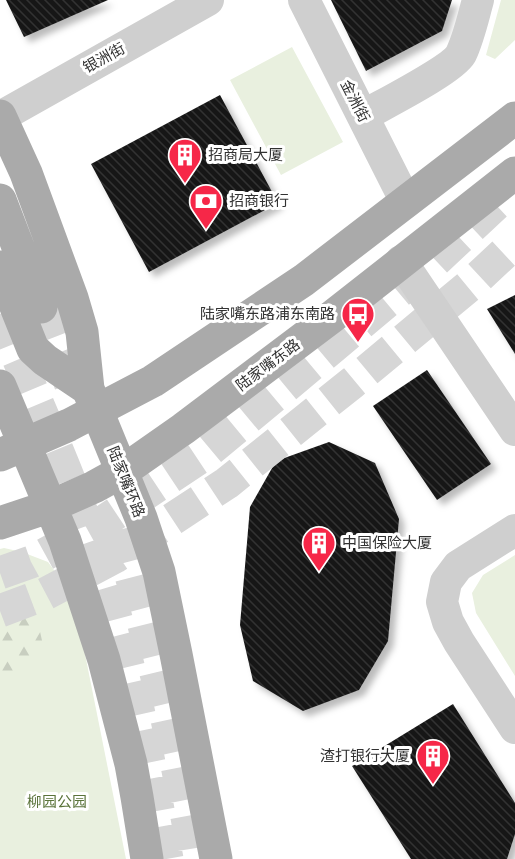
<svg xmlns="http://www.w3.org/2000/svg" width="515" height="859" viewBox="0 0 515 859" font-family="Roboto,'Noto Sans SC',sans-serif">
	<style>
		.green { fill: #e9f0df }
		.forest { fill: url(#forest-firs) }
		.building { fill: url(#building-back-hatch); filter: url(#shadow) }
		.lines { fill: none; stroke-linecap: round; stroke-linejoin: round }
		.major-tunnel { stroke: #d6d6d6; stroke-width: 33; stroke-dasharray: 33 16; stroke-linecap: butt }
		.minor { stroke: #cfcfcf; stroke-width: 32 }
		.major { stroke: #aaa; stroke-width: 33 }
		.labels { text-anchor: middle; stroke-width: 6; stroke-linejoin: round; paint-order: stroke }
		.street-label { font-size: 15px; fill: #323232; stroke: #fff }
		.poi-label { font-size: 15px; fill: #323232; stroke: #fff; text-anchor: start }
		.park-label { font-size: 15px; fill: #5a733a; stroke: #fff }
	</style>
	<defs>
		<pattern id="forest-firs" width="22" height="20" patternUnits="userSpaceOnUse" patternTransform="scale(1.5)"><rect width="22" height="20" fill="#e9f0df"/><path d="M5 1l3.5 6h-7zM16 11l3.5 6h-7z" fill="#c8cec0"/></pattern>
		<pattern id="building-back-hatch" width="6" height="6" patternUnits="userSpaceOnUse" patternTransform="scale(1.5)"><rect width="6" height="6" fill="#191919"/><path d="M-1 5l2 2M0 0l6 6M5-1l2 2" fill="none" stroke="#323232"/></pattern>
		<filter id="shadow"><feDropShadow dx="5.5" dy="5.5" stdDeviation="3" flood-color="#0004"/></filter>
	</defs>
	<rect width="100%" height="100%" fill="#fff"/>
	<!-- green -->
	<path class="green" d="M501 0H515V40L495 59 486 55Z
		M292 47 343 142 281 175 230 80Z
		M4 548 22 552 48 562 65 585 81 634 126 859H0V549Z
		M515 555V676L476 613 472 593 483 575Z"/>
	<!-- forest -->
	<path class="forest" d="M0 586C9 592 21 591 31 591L45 654C23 664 11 675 0 696Z"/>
	<!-- building -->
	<path class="building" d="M6 0H108L24 37Z
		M331 0H452L442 31 366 71Z
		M220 95 278 203 149 272 91 164Z
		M515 295V354L487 309Z
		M427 370 491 464 437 500 373 406Z
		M329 442 375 463 399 519 388 641 359 690 303 711 253 681 240 625 250 507 276 461Z
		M453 704 515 803V834L507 859H411L352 766Z"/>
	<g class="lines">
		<!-- major-tunnel -->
		<path class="major-tunnel" d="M41 307 73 390
			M0 314C37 406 81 497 109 593 134 680 151 770 167 859
			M119 530C148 639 177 748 194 859
			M0 573 31 562 100 524 205 454 432 264 498 202
			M0 611 45 594 115 557 227 483 352 383 469 286 515 243"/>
		<!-- minor -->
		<path class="minor" d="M304 0 406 202
			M363 116C382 105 452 70 461 54 469 37 473 18 478 0
			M0 117 208 0
			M401 261 515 430
			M515 530 458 566 446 582 442 602 448 622 459 642 515 728"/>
		<!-- major -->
		<path class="major" d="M0 116 26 173 72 298 82 332 88 389 141 518 159 572 176 654 216 859
			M0 200 41 307
			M0 267 33 349 45 360 88 389
			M0 386 65 541 104 660 131 764 137 797 147 859
			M0 455 69 425 153 381 304 280 515 118
			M0 523 51 506 94 487 123 471 183 429 333 316 515 173"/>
	</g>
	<!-- icons -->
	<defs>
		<symbol id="building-pin" viewBox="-11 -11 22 30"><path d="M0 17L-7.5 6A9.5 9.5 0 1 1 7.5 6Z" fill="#f62748" stroke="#fff"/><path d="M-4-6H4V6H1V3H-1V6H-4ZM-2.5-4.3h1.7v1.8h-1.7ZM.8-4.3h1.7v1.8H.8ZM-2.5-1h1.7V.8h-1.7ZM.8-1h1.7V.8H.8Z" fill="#fff"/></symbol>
		<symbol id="bank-pin" viewBox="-11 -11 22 30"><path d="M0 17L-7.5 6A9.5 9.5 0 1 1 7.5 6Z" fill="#f62748" stroke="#fff"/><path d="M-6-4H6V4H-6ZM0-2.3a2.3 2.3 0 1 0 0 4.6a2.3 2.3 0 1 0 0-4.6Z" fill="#fff"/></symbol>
		<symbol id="bus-pin" viewBox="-11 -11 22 30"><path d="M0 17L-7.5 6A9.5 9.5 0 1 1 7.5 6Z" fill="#f62748" stroke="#fff"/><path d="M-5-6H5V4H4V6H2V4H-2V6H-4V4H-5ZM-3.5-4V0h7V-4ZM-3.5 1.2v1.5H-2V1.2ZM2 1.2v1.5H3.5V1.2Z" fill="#fff"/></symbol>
	</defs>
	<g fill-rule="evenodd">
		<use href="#building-pin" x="166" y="136" width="38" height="52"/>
		<use href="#bank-pin" x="187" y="182" width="38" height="52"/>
		<use href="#bus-pin" x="339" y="295" width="38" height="52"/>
		<use href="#building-pin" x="300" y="524" width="38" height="52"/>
		<use href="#building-pin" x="414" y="737" width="38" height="52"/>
	</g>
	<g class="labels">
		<!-- street labels -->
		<g class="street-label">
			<text transform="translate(104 58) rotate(-29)" y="5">银洲街</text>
			<text transform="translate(355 101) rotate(63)" y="5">金洲街</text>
			<text transform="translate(268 365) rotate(-37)" y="5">陆家嘴东路</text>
			<text transform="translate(126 482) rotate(68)" y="5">陆家嘴环路</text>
		</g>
		<!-- poi labels -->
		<g class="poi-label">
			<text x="208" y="160">招商局大厦</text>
			<text x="229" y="206">招商银行</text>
			<text x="335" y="319" text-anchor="end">陆家嘴东路浦东南路</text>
			<text x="342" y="548">中国保险大厦</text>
			<text x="410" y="761" text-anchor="end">渣打银行大厦</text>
		</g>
		<!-- park labels -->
		<g class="park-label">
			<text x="57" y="807">柳园公园</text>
		</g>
	</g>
</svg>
